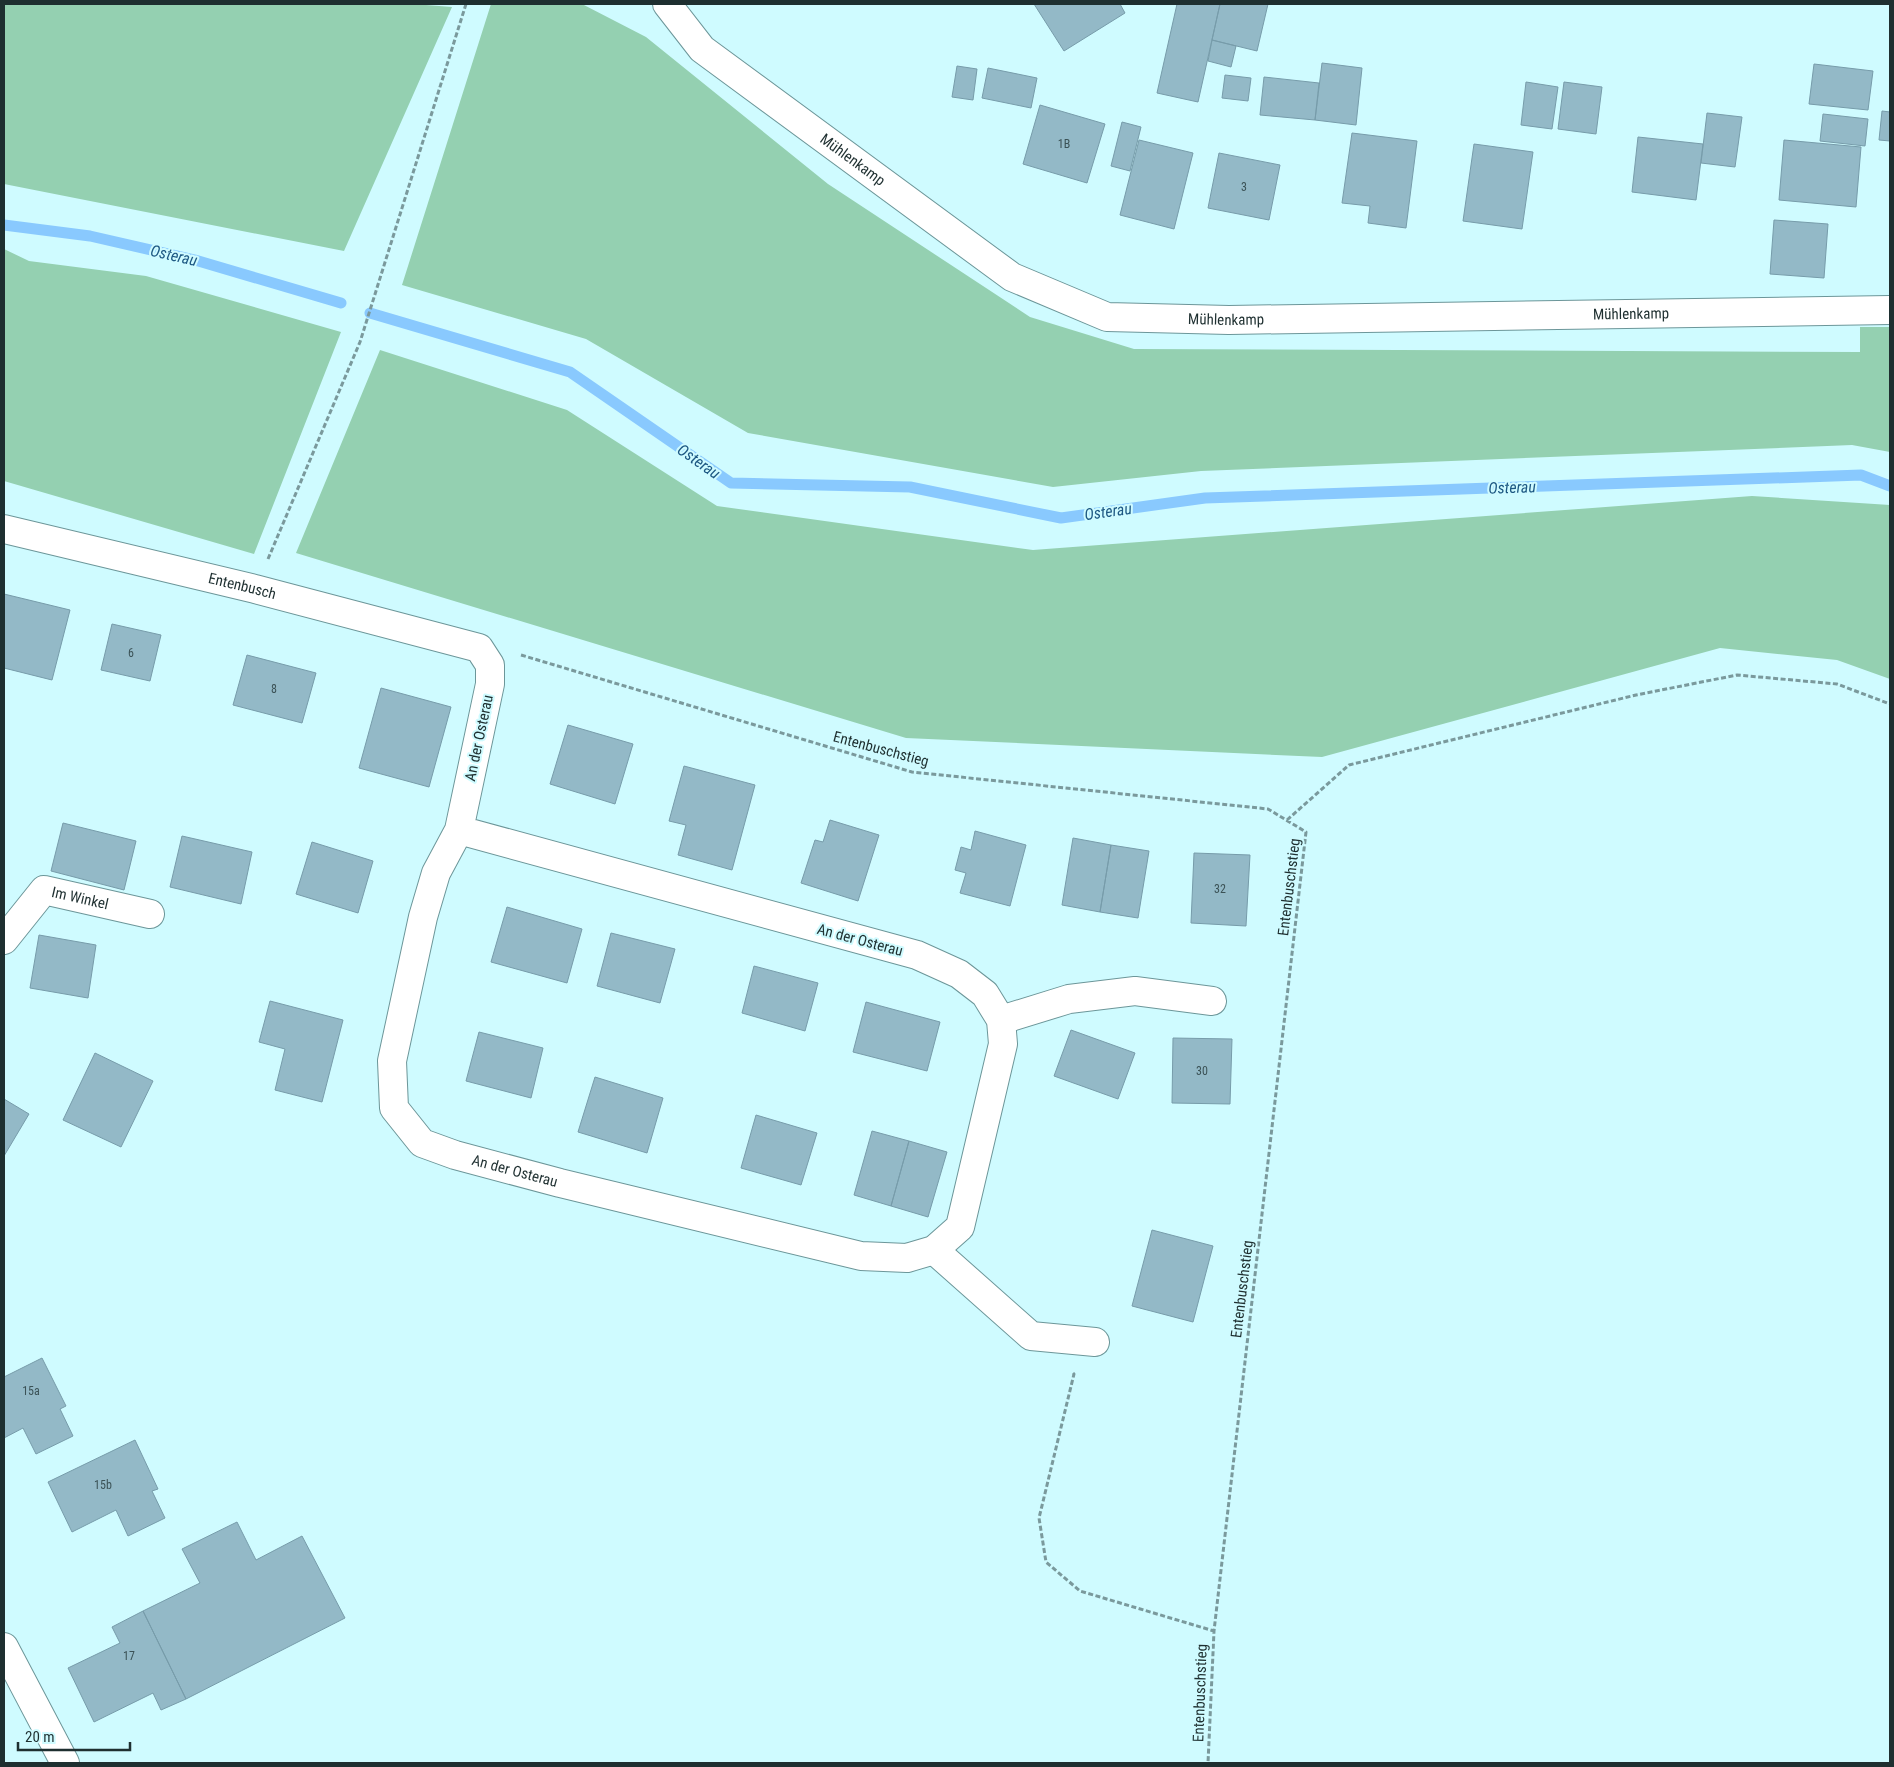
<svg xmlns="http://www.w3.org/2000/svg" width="1894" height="1767" viewBox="0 0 1894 1767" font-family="'Roboto Condensed',sans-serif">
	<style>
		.green { fill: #94d0b1 }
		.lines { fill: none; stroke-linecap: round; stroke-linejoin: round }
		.stream { stroke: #89c9fe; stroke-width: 11 }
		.building { fill: #93b9c7; stroke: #779caa }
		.minor-casing { stroke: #6c9699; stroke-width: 30 }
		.path { stroke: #7a999c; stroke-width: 3; stroke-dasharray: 5 2.5; stroke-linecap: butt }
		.minor { stroke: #fff; stroke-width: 28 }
		.labels { text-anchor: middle; stroke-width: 4; stroke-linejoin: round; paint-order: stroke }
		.number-label { font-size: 12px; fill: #3b5256 }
		.street-label { font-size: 15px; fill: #1e2f30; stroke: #cffbff }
		.water-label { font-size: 16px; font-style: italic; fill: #1d5883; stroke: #cffbff }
	</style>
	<rect width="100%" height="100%" fill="#cffbff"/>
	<!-- green -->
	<path class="green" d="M4 4H413L452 7 344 251 4 184Z
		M491 4H582L646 37 828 184 1030 317 1134 349 1860 352V327H1890V452L1852 445 1201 471 1053 487 748 433 586 339 402 285Z
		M4 249 29 261 146 276 341 332 254 554 4 481Z
		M380 350 567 410 717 506 1033 550 1752 496 1890 505V679L1837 660 1720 648 1322 757 906 738 296 553Z"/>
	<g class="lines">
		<!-- stream -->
		<path class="stream" d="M4 225 90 236 195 260 341 303
			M370 313 570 372 731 483 910 487 1061 518 1205 498 1861 475 1890 486"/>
	</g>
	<!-- building -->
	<path class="building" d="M1034 4H1120L1125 13 1064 51Z
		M1177 4H1220L1198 102 1157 93Z
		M1220 4H1268L1257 51 1212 40Z
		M1212 40 1236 46 1231 67 1208 61Z
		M1322 63 1362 68 1356 125 1315 120Z
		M1814 64 1873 71 1868 110 1809 104Z
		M957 66 977 69 973 100 952 97Z
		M988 68 1037 78 1031 108 982 98Z
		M1225 75 1251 78 1248 101 1222 98Z
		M1264 77 1319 83 1315 120 1260 115Z
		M1526 82 1558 87 1552 129 1521 125Z
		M1564 82 1602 87 1596 134 1558 129Z
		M1040 105 1105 124 1087 183 1023 164Z
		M1882 111 1890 112V141L1879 140Z
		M1707 113 1742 117 1735 167 1701 163Z
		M1823 114 1868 119 1865 146 1820 141Z
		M1122 122 1141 127 1130 171 1111 166Z
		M1352 133 1417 141 1406 228 1368 223 1370 206 1342 203Z
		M1638 137 1703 144 1696 200 1632 192Z
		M1139 140 1193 153 1174 229 1120 215Z
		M1784 140 1861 147 1856 207 1779 200Z
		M1474 144 1533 152 1522 229 1463 221Z
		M1219 153 1280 165 1269 220 1208 208Z
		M1774 220 1828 224 1824 278 1770 274Z
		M4 594 70 610 52 680 4 668Z
		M112 624 161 635 150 681 101 670Z
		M247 655 316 673 302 723 233 705Z
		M381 688 451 707 429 787 359 768Z
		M568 725 633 744 615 804 550 784Z
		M684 766 755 785 732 870 678 855 686 825 669 821Z
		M830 820 879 835 858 901 801 883 815 840 823 842Z
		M63 823 136 841 124 890 51 871Z
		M975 831 1026 845 1010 906 960 893 966 873 955 870 961 847 971 850Z
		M182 836 252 852 241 904 170 887Z
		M1073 838 1111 845 1100 912 1062 905Z
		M312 842 373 861 358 913 296 894Z
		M1111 845 1149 851 1138 918 1100 912Z
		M1194 853 1250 855 1246 926 1191 923Z
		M507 907 582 929 567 983 491 962Z
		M611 933 675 949 660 1003 597 986Z
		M39 935 96 945 88 998 30 988Z
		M754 966 818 983 805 1031 742 1013Z
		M270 1001 343 1020 322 1102 275 1090 285 1049 259 1042Z
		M866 1002 940 1022 927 1071 853 1052Z
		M1071 1030 1135 1053 1118 1099 1054 1076Z
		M479 1032 543 1048 531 1098 466 1081Z
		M1173 1038 1232 1039 1230 1104 1172 1103Z
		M95 1053 153 1081 121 1147 63 1120Z
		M595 1077 663 1098 647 1153 578 1132Z
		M4 1099 29 1114 4 1156Z
		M756 1115 817 1133 801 1185 741 1168Z
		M872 1131 909 1141 891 1206 854 1195Z
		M909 1141 947 1152 928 1217 891 1206Z
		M1152 1230 1213 1246 1193 1322 1132 1306Z
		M42 1358 66 1406 60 1409 73 1436 36 1454 23 1428 4 1438V1377Z
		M135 1440 158 1489 152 1491 165 1518 128 1536 116 1510 72 1532 48 1482Z
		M237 1522 256 1560 302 1536 345 1618 186 1699 143 1611 200 1583 182 1549Z
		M143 1611 186 1699 161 1710 153 1693 94 1722 68 1668 120 1643 112 1627Z"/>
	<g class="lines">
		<defs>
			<g id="minor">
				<path id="s1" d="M667 4 702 49 1012 277 1107 317 1229 320 1890 310"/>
				<path id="s2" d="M4 529 255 589 479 648 490 665V684L459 830 436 873 423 917 392 1061 394 1108 422 1143 455 1155 560 1183 861 1256 907 1258 934 1250 960 1227 1003 1044 1001 1020 985 994 959 974 917 955 459 830"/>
				<path id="s3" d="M4 940 44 890 150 914"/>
				<path d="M1001 1020 1069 999 1135 991 1212 1001"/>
				<path d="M934 1250 1031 1336 1095 1342"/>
				<path d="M4 1647 65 1763"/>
			</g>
		</defs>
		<!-- minor casing -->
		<use href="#minor" class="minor-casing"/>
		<!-- path -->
		<path class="path" d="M268 559 360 342 466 4
			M521 655 912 772 1268 809 1306 832 1214 1631 1208 1763
			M1287 820 1349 765 1636 695 1737 675 1837 684 1890 704
			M1073 1373 1074 1374 1039 1518 1046 1562 1080 1591 1214 1631"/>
		<!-- minor -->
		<use href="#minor" class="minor"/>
	</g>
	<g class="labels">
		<!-- number labels -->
		<g class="number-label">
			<text x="1064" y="148">1B</text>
			<text x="1244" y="191">3</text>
			<text x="131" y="657">6</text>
			<text x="274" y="693">8</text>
			<text x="1220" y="893">32</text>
			<text x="1202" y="1075">30</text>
			<text x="31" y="1395">15a</text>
			<text x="103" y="1489">15b</text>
			<text x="129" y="1660">17</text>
		</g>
		<!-- street labels -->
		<g class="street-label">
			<text dy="5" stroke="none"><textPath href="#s1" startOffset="244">Mühlenkamp</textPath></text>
			<text dy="5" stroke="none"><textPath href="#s1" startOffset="1069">Mühlenkamp</textPath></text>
			<text dy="5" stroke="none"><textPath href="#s1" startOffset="664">Mühlenkamp</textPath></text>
			<text dy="5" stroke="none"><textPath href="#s2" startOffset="245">Entenbusch</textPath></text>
			<text transform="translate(479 738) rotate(-78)" y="5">An der Osterau</text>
			<text transform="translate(881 749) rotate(15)" y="5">Entenbuschstieg</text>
			<text transform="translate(1289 887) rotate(-83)" y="5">Entenbuschstieg</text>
			<text dy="5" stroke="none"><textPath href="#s3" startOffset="101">Im Winkel</textPath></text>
			<text transform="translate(860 940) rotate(15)" y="5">An der Osterau</text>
			<text dy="5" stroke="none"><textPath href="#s2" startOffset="1109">An der Osterau</textPath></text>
			<text transform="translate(1242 1289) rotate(-83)" y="5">Entenbuschstieg</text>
			<text transform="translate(1200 1693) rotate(-88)" y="5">Entenbuschstieg</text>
		</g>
		<!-- water labels -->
		<g class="water-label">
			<text transform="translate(174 255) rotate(13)" y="6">Osterau</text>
			<text transform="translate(699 461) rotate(35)" y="6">Osterau</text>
			<text transform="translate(1512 487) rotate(-2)" y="6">Osterau</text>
			<text transform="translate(1108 511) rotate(-8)" y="6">Osterau</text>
		</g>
	</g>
	<!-- border -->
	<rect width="1894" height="1767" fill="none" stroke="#1e2f30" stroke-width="10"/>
	<!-- scale -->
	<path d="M18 1742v8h112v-8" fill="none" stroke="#1e2f30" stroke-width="2.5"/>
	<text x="25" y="1742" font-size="15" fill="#1e2f30" stroke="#cffbff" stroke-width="4" paint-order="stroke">20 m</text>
</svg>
